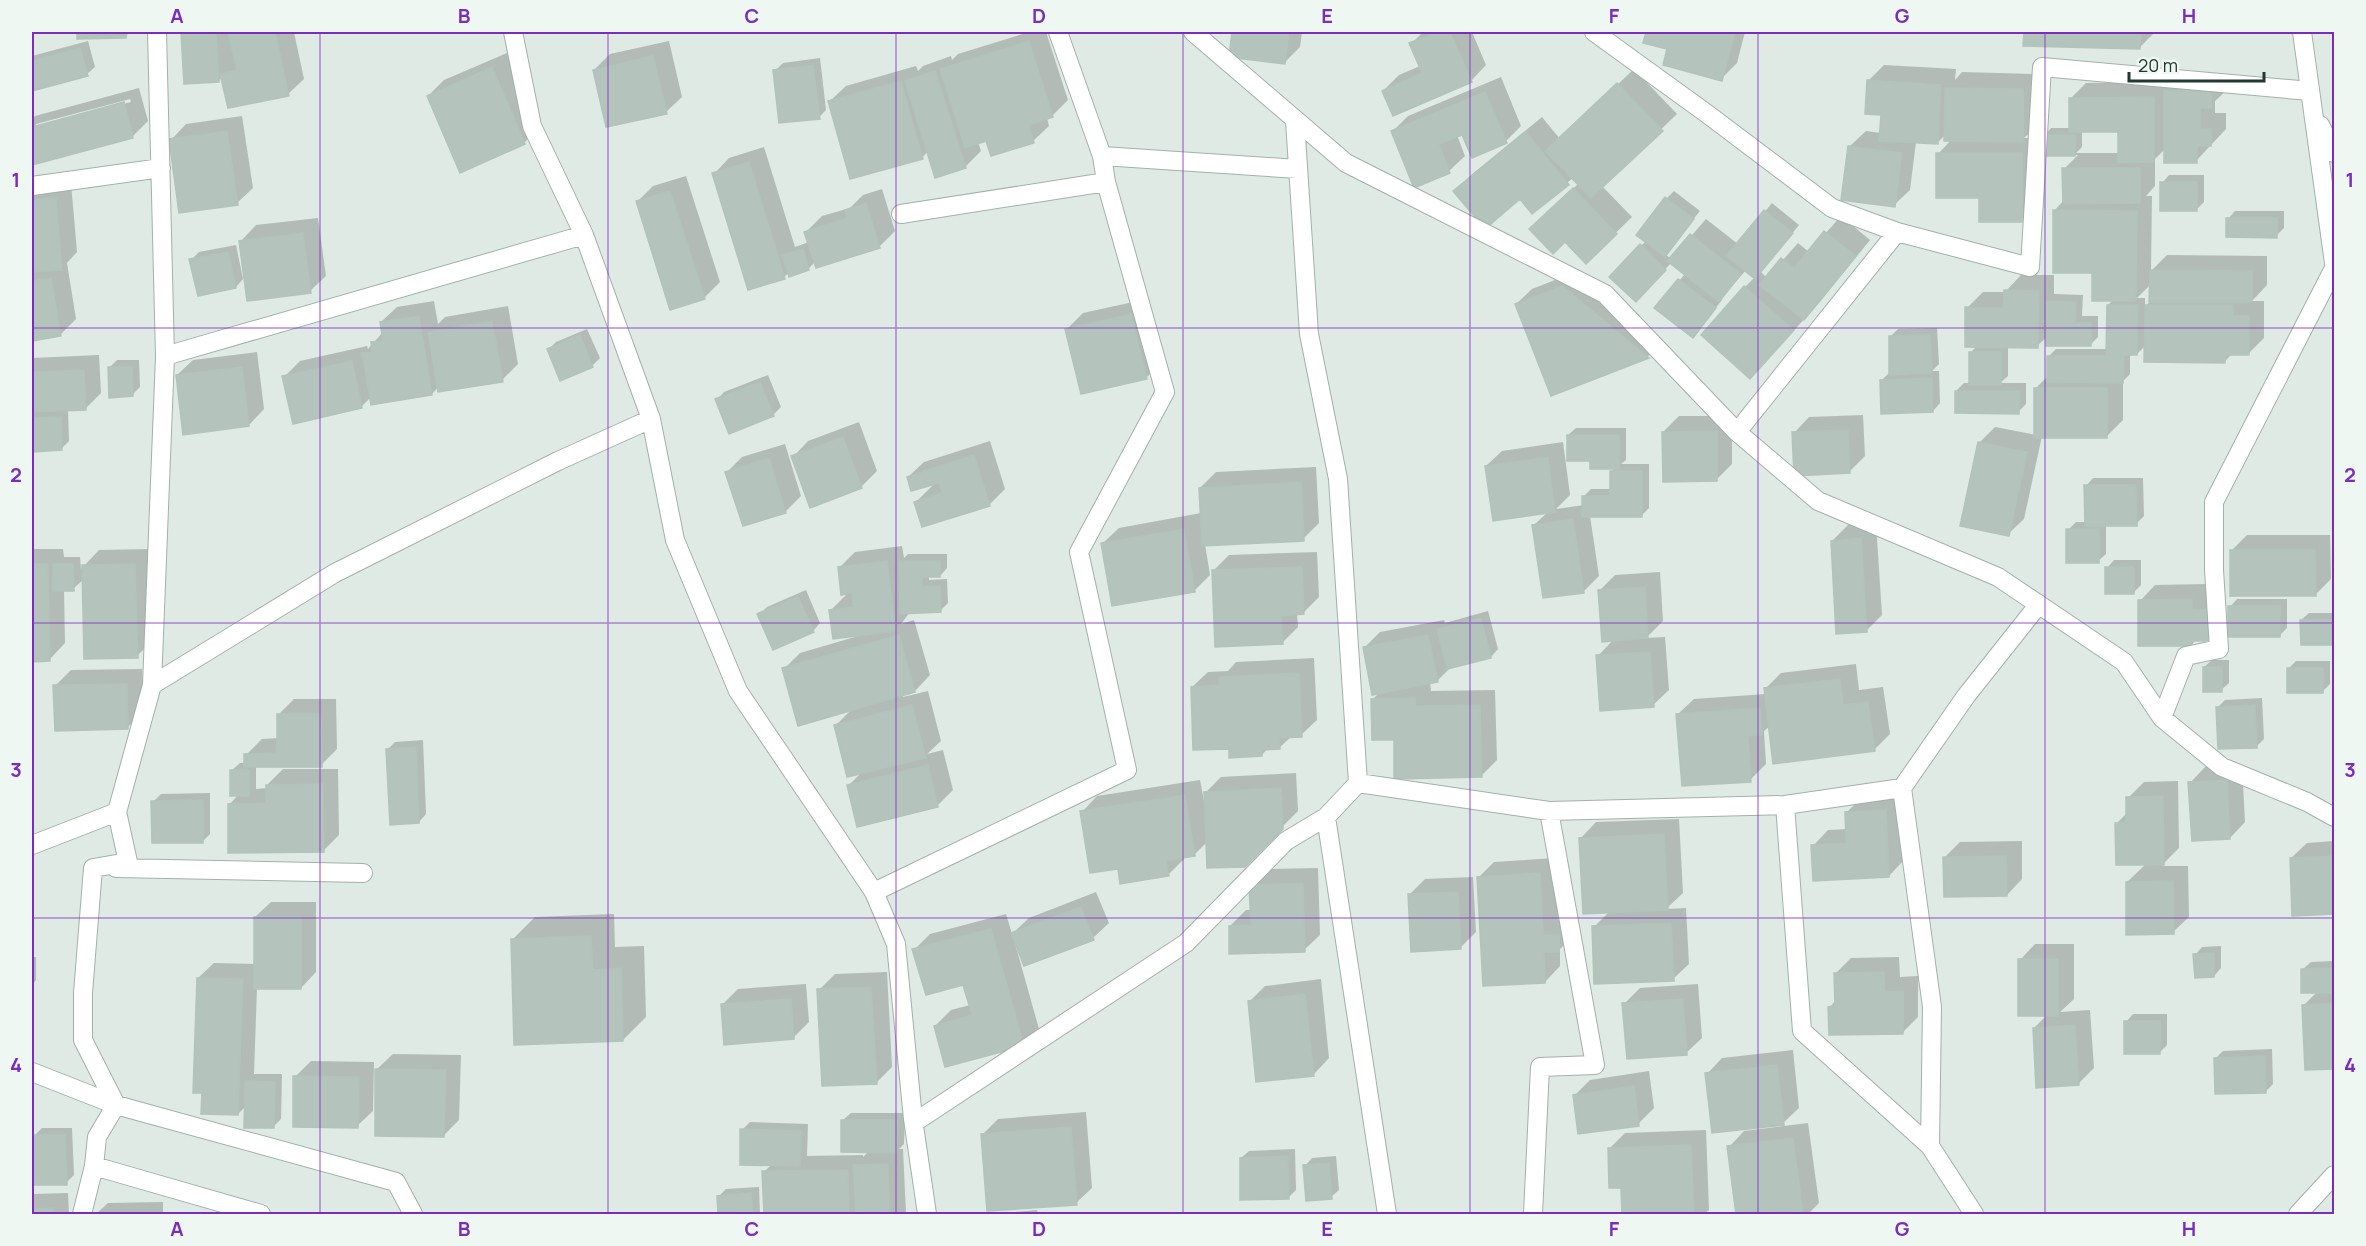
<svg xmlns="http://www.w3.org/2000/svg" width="2366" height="1246" viewBox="0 0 2366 1246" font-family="Manrope,sans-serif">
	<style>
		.shadow { fill: #0003; fill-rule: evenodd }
		.building { fill: #b4c4bd; stroke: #b2c3ba; stroke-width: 1.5 }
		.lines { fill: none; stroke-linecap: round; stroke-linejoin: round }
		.minor-casing { stroke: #a2b1aa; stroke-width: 20 }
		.minor { stroke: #fff; stroke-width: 18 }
		.grid { fill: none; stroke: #7b2cbf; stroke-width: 1.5; stroke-opacity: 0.55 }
		.neatline { fill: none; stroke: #7b2cbf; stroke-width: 2 }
		.grid-label { font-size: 20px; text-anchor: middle; font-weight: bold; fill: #7b2cbf }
	</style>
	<rect width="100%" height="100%" fill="#dfeae4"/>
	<!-- shadow -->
	<path class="shadow" d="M78 32H130L125 37H78Z
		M182 32H294L304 79 288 94 222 77 218 81 185 82Z
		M1029 32H1046L1068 100 1052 116 1047 118 1049 126 1033 141 987 139 978 142 981 151 965 167 928 151 922 158 830 101 846 86 916 66 918 71 923 66 951 56 952 60 958 54Z
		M1233 32H1302L1300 47 1284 63 1230 56Z
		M1423 32H1472L1486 65 1471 81 1383 91 1399 75 1420 66 1411 44Z
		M1647 32H1745L1737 63 1721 79 1669 48 1645 42Z
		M2025 32H2155L2140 47 2025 45Z
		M88 41 95 67 87 74 32 89V56Z
		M669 41 682 97 666 112 594 70 610 54Z
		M507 53 540 127 524 143 428 96 444 80Z
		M820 58 826 110 819 117 775 71 783 63Z
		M1884 65 1956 69 1955 80 1962 72 2038 74V125L2024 138H2037V205L2021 220 1981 196 1938 154 1952 139 1946 134 1937 143 1916 142 1910 190 1894 205 1850 146 1866 131 1881 133 1882 114 1868 81Z
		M1634 69 1677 114 1602 186 1632 217 1586 262 1547 214 1579 183 1573 178 1532 212 1520 197 1455 191 1471 175 1542 117 1560 139Z
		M1501 77 1521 126 1506 141 1463 133 1457 135 1465 156 1449 171 1415 186 1393 131 1408 116Z
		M2169 82 2226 91 2215 101V113H2226V129L2196 161 2165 149 2155 159V186L2146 196H2152L2151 271 2167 255 2267 256V285L2252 301H2264V338L2248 354 2233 353 2225 361 2146 345 2137 354H2130V374L2123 381V420L2107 436H2042L2024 519 2008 534 1979 443 1995 427 2036 435V388L2048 376V357L2056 349H2108V305L2114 299 2054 211 2064 200V169L2078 155H2045L2044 136 2051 128H2070V99L2086 83ZM2082 131H2120V153H2076L2082 147ZM2151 284V301L2145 306V298H2137Z
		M139 88 148 121 132 137 32 164V119L35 116ZM130 99 131 102 36 128V124Z
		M242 116 253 188 237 203 171 140 186 124Z
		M764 147 795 247 809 242 806 232 822 216 850 208 863 195 882 189 895 231 879 247 815 262 808 269 789 273 784 277 714 174 729 158Z
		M2169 175H2204V202L2196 210 2162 183Z
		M686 176 720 282 704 298 638 201 653 186Z
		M71 183 77 252 67 263 76 319 60 335 32 339V187Z
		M1674 191 1700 211 1665 254 1671 259 1706 219 1738 244 1772 203 1799 225 1761 272 1767 278 1798 243 1809 252 1841 216 1870 240 1819 303 1766 361 1745 287 1755 277 1746 270 1721 299 1722 300 1700 328 1657 307 1685 274 1671 263 1636 300 1611 277 1646 241 1667 198Z
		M2235 211H2284V228L2276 236 2228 219Z
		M318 218 326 276 310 291 241 241 256 225Z
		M236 245 243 279 236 287 191 260 199 252Z
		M1578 271 1663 341 1648 356 1551 395 1516 304 1532 289Z
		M2021 275H2054V294L2083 295 2082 316H2098V337L2091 344 2048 336 2037 346H2008V376L2000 383H2026V404L2018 412 1956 391 1964 383H1971V352L1977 346 1967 308 1983 292H2005Z
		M1147 299 1162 362 1146 378 1067 329 1083 313Z
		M434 301 438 324 445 317 508 306 518 364 502 380 439 386 432 394 371 397 361 407 284 377 300 361 367 346 368 349 383 332 381 322 397 307Z
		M1937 328 1939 364 1932 371H1939L1940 403 1933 411 1881 381 1889 373 1890 337 1898 329Z
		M587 329 600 358 593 365 561 379 548 350 556 342Z
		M257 352 264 409 249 425 177 375 193 360Z
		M99 355 101 393 86 408 68 409 69 441 61 449 32 450V358Z
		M117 360H139L140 387 132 395 109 368Z
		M768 375 781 407 773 415 717 400 724 392Z
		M1863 415 1865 456 1849 472 1794 433 1809 417Z
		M1679 416H1732V464L1717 479 1663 432Z
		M859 422 877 471 861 487 793 457 808 441Z
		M1576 428H1626V460L1621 464H1649V508L1641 516H1590L1599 576 1584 591 1534 525 1548 512 1486 466 1502 451 1563 442 1570 495 1556 509 1584 505V496L1591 489H1611V472L1616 467 1592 459 1568 435Z
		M990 441 1005 489 989 505 916 502 935 483 908 477 924 462Z
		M785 444 801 496 785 512 727 472 742 457Z
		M1316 467 1319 523 1303 539 1205 544 1210 575 1194 591 1103 543 1119 528 1201 513 1200 488 1216 472Z
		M2093 478H2143L2144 516 2136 524 2106 525V554L2098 561 2068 530 2076 522H2086V486Z
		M1876 523 1882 615 1866 631 1832 541 1848 525Z
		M2247 535H2330L2331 579 2315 595 2231 551Z
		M902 546 904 558 908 554H947V568L940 576H929V580L947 579 948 603 940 611 910 612 901 624 914 620 930 675 915 691 902 694 903 697 928 691 941 741 927 754 943 750 953 790 937 806 848 786 862 772 836 725 853 708 784 669 800 653 858 636 831 610 849 592 839 568 855 552Z
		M34 549H63L64 557H80L81 569 99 550 150 549 153 640 137 656 84 579 73 589H64L65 643 50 659 32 660V552Z
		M1317 552 1319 597 1303 613H1297L1298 627 1282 643 1213 571 1229 555Z
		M2114 560H2141V585L2133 593 2107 568Z
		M1660 572 1663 621 1646 638 1665 637 1669 690 1653 705 1598 656 1614 639 1600 590 1615 575Z
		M2207 584 2224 623 2208 639 2196 640 2191 645 2140 601 2155 585Z
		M806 590 820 623 813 631 759 615 767 607Z
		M2237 599H2287V628L2280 635 2230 607Z
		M1488 611 1498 649 1491 657 1452 666 1437 681 1430 682 1431 691 1495 690 1497 760 1481 776 1395 738 1373 699 1380 692 1364 648 1380 632 1444 620 1445 623Z
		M2309 613H2334V643H2302L2301 620Z
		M1314 658 1317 720 1301 735 1292 736 1279 748H1268L1262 755 1231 747 1192 687 1208 672 1228 671 1236 662Z
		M2212 660H2229V683L2221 690 2204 667Z
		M2296 661H2330V684L2322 692 2288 669Z
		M1856 664 1859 690 1883 687 1890 734 1874 750 1770 726 1764 731 1766 764 1750 780 1678 714 1694 699 1766 694 1765 689 1781 673Z
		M142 669 143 712 127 728 55 686 71 670Z
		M2262 698 2264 739 2256 747 2217 708 2225 700Z
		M294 699H336L337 749 321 765 256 766V789L267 788V785L283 769H338L339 835 323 851 229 805 239 794 232 770 240 763H246V755L262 739 279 738 278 715Z
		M423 740 426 814 419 822 388 749 395 742Z
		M2242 765 2245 822 2230 838 2190 783 2205 767Z
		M1296 773 1298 811 1244 865 1208 841 1194 855 1183 856 1184 859 1168 875 1119 867 1082 812 1097 796 1200 780 1204 801H1206L1205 793 1221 777Z
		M2178 781 2179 848 2161 866H2188L2189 917 2173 932 2127 882 2146 864 2116 824 2128 812V798L2144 782Z
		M210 793V834L203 841 153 802 161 794Z
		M1902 795 1904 860 1889 876 1813 846 1828 830 1847 829 1846 813 1862 797Z
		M1679 819 1683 893 1666 909 1686 908 1689 964 1673 979 1594 927 1610 911 1581 838 1596 822Z
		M2022 841V879L2007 895 1944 858 1960 842Z
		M2334 841V912L2293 914 2291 858 2307 843Z
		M1555 858 1558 920H1574V935L1560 949V966L1545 982 1478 878 1494 862Z
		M1318 868 1320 935 1304 950 1230 926 1246 910H1252L1251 885 1266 869Z
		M1473 877 1476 932 1460 948 1409 895 1425 879Z
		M1096 892 1109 923 1093 938 1016 947 1039 1029 1023 1044 935 1026 951 1010 970 1005 964 983 914 950 930 934 1006 914 1012 934 1029 918Z
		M271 902H316V972L301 988H257L254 1074H282L281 1119 274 1126 246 1106 238 1114 198 978 214 963 255 964V917Z
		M614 914 615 947 644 946 646 1017 623 1040 512 940 535 917Z
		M2035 944H2074V999L2060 1012 2090 1010 2094 1068 2078 1084 2034 1028 2048 1014 2020 960Z
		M2221 946V968L2214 976 2195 955 2202 947Z
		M32 957H36V980L32 985Z
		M1899 957 1900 977 1918 976V1017L1903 1032 1829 1008 1836 1000 1835 974 1851 958Z
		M2334 961V1067L2306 1068 2304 1005 2317 992 2303 969 2311 962Z
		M887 972 892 1067 877 1082 819 990 835 974Z
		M1321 979 1329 1058 1314 1074 1249 1002 1265 986Z
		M806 984 809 1022 793 1038 722 1005 738 989Z
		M1698 984 1702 1038 1686 1053 1624 1004 1640 988Z
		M2133 1014H2167V1045L2160 1052 2126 1022Z
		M2272 1049 2273 1084 2266 1091 2216 1058 2223 1051Z
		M1793 1050 1799 1108 1783 1123 1707 1074 1722 1058Z
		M393 1054 461 1055 459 1120 444 1135 377 1069Z
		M311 1061 374 1062 373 1111 357 1126 295 1077Z
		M1649 1071 1654 1108 1638 1124 1574 1096 1590 1080Z
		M1086 1112 1092 1188 1076 1203 983 1134 998 1119Z
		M851 1113H905L904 1144 899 1149H903L906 1214H765L764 1172 772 1164 742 1130 750 1122 808 1124 807 1156 863 1155V1157L869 1151 843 1120Z
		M1808 1123 1819 1203 1808 1214H1737L1729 1147 1744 1131Z
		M42 1128H72L74 1175 66 1183 34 1136Z
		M1706 1130 1709 1210 1704 1214H1623L1622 1186 1609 1149 1625 1133Z
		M1295 1149 1296 1190 1288 1198 1241 1158 1249 1151Z
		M1336 1156 1339 1190 1331 1197 1305 1166 1312 1158Z
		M759 1187 760 1214H720L719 1196 726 1189Z
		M68 1193 69 1214H32V1194Z
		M163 1202V1214H96L108 1203Z
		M1037 1210 1038 1214H1002L1004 1213Z"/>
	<!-- building -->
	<path class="building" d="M77 32H126V38L77 39Z
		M181 32H216L219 82 184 84Z
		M228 32H275L289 96 228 108 220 74 237 70Z
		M1232 32H1289L1285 64 1229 57Z
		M1438 32H1450L1472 82 1393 116 1382 91 1422 73 1409 43Z
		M1646 32H1735L1722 81 1663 65 1667 49 1643 43Z
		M2024 32H2141L2140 49 2023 46Z
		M1029 41 1053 117 1029 125 1034 143 991 156 986 141 965 148 940 69Z
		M80 48 88 76 32 91V61Z
		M653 56 667 114 606 127 593 70Z
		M813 65 820 119 779 123 773 70Z
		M492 67 525 144 460 173 427 96Z
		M935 71 966 168 935 178 905 81Z
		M1867 80 1941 85 1938 144 1879 141 1881 115 1865 114Z
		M901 81 923 159 850 179 828 101Z
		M1617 83 1663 131 1591 198 1545 151Z
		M1945 88 2023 89V142L1944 141Z
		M2164 91H2211V108H2200V129H2211V146H2197V163H2164Z
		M1485 92 1507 143 1472 158 1462 135 1439 144 1450 173 1414 188 1391 131Z
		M2154 97V162L2118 163V132H2069V98Z
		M124 102 133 138 32 165V127Z
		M227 131 238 205 179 213 169 139Z
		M1526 132 1569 185 1532 214 1520 199 1485 229 1453 191Z
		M2042 135H2075V156H2043Z
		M1848 146 1902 153 1895 207 1841 200Z
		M1936 153H2022V222H1979V198H1936Z
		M749 162 785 279 748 290 712 173Z
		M2062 168H2140V203L2063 204Z
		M2160 182H2197V211H2160Z
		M1573 188 1617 234 1586 264 1565 242 1553 254 1529 229Z
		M670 191 705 299 670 310 636 201Z
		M1665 197 1694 219 1665 257 1636 235Z
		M56 198 62 270 32 272V200Z
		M866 203 880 248 816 268 804 232 847 218 845 210Z
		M1764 210 1793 233 1755 279 1726 256Z
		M2053 210 2137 211 2136 301H2092V273H2053Z
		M2226 218H2277V238L2226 237Z
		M1824 231 1856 256 1804 320 1759 285 1781 258 1794 268Z
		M303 233 311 293 247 301 239 241Z
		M1690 234 1741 274 1719 302 1667 261Z
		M1640 244 1666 270 1636 302 1609 277Z
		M803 249 809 270 789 277 782 255Z
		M228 252 236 288 198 296 189 259Z
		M2150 270 2252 271V302H2149Z
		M51 278 61 336 32 341V281Z
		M1678 279 1716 308 1693 338 1654 308Z
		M1562 286 1649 358 1551 396 1515 304Z
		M1744 286 1794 330 1750 379 1701 335Z
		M2004 290 2039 291 2038 348 1965 347V307L2003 308Z
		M2046 301 2076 302 2075 323H2091V346H2046Z
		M2107 305H2138L2137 355H2106Z
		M2145 305H2233V316H2249V355H2225V363L2144 362Z
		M1131 314 1147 379 1081 394 1065 329Z
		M419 316 432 395 371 405 362 353 372 352 371 342 383 341 380 322Z
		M492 321 503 382 438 392 428 332Z
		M580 335 593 367 560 381 547 349Z
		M1930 335 1932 373 1889 375V336Z
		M1969 352H2001V385H1969Z
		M2047 356H2124L2123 383 2047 382Z
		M352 361 362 408 293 424 282 376Z
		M108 367H132L133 396 109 398Z
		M242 367 249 426 183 435 176 375Z
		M84 370 86 410 32 412V372Z
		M1932 378 1933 412 1881 414 1880 380Z
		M760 382 774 416 729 434 715 399Z
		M2034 388H2107V438H2034Z
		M1955 391H2019V414L1955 413Z
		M61 417 62 450 32 452V418Z
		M1848 430 1850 473 1794 476 1792 432Z
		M1717 431V481L1663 482 1662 432Z
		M1567 435H1619V469H1590V461H1567Z
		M843 437 862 488 810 508 791 456Z
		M1978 442 2027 452 2009 536 1960 526Z
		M974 455 990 506 922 527 914 502 942 493 939 483 911 491 907 477Z
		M1548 457 1555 512 1493 521 1485 466Z
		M769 458 786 513 743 526 725 472Z
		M1610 471H1642V517H1582V496H1610Z
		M1301 482 1304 541 1202 546 1199 488Z
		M2084 485H2136L2137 526H2085Z
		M1573 519 1584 593 1543 598 1532 525Z
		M1184 529 1195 592 1112 606 1101 543Z
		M2066 529H2099V563H2066Z
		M1861 538 1867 632 1836 634 1831 541Z
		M2230 550H2315L2316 596H2230Z
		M887 561 896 631 833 639 829 610 853 607 852 593 841 595 838 567Z
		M899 561H940V577H922V587L940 586 941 612 900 614Z
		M32 564H48L50 661 32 662Z
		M53 564H73L74 591H53Z
		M135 564 138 658 84 659 82 565Z
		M1302 567 1304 614 1281 616 1283 644 1215 647 1212 570Z
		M2105 567H2134V594H2105Z
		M1645 587 1648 638 1602 642 1598 590Z
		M798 596 814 632 773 650 757 614Z
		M2192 599V610H2208V641H2192V646H2138V600Z
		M2228 606H2280V637H2228Z
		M1481 618 1491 658 1447 669 1437 629Z
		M2300 620H2334V645H2301Z
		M899 635 915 692 798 726 782 668Z
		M1428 635 1438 682 1372 695 1363 647Z
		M1650 652 1654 707 1600 711 1596 655Z
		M2203 667H2222V692H2203Z
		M2287 668H2323V693H2287Z
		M1299 673 1302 737 1279 738 1280 749 1262 750V756L1229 758V749L1193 750 1191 687 1220 685 1219 677Z
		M1840 679 1843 705 1868 702 1875 751 1773 764 1764 688Z
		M127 684 128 729 55 731 53 685Z
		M1415 698 1416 706 1480 705 1482 777 1394 779V740H1372L1371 699Z
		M912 705 926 758 847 777 834 725Z
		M2255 705 2257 748 2218 749 2216 707Z
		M1760 708 1762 735 1748 736 1751 782 1682 786 1676 714Z
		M277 714H321L322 767H244V754L277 753Z
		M416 747 419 823 390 825 386 749Z
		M928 765 938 807 857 827 847 785Z
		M230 770H249V796H230Z
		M2227 780 2230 839 2192 841 2188 782Z
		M323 784 324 852 228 853V804L266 803V785Z
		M1281 788 1283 829 1245 867 1207 868 1204 792Z
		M1185 795 1195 856 1166 861 1169 876 1120 884 1118 869 1090 873 1080 811Z
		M2163 796 2164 865H2116L2115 823H2126V797Z
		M203 800V843H152L151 801Z
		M1886 810 1889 877 1813 881 1811 845 1846 843 1845 812Z
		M1664 834 1668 910 1583 914 1579 838Z
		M2006 856 2007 896 1944 897 1943 857Z
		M2334 856V914L2292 916 2290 858Z
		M1540 873 1543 935H1559V952H1544L1545 983 1483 986 1477 877Z
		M2173 881 2174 934 2126 935V882Z
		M1303 883 1305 952 1229 954V926L1251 925 1249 885Z
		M1458 892 1461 949 1411 952 1408 894Z
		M1081 907 1094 940 1024 966 1011 933Z
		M254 917H301V989H254Z
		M1671 923 1674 981 1594 984 1592 926Z
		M991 929 1024 1046 945 1067 934 1026 972 1015 963 985 926 995 912 949Z
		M591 936 593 970 621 968 623 1041 514 1045 511 939Z
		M2214 953V977L2195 978 2193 954Z
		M2018 959H2058V1016H2018Z
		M2334 968V993H2301V969Z
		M1884 972 1885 992 1903 991V1034L1829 1035 1828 1007 1835 1006 1834 973Z
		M197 978 243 979 238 1115 201 1114 202 1093H193Z
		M871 987 877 1084 822 1086 817 989Z
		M1305 994 1314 1076 1256 1082 1248 1001Z
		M791 999 794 1039 724 1045 721 1004Z
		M1683 999 1687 1055 1627 1059 1622 1003Z
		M2334 1003V1069L2305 1070 2302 1005Z
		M2124 1021H2160V1054H2124Z
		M2075 1025 2079 1085 2036 1088 2033 1028Z
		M2265 1056 2266 1093 2215 1094 2214 1058Z
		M1777 1065 1784 1125 1712 1133 1705 1073Z
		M375 1069 446 1070 444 1137 375 1136Z
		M293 1076 359 1077 358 1128 293 1127Z
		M245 1081 275 1082 274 1128H244Z
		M1634 1086 1639 1126 1578 1134 1573 1095Z
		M841 1120H898L897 1153 841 1152Z
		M1071 1127 1077 1205 987 1211 981 1134Z
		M740 1129 801 1131 800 1166 740 1165Z
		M33 1135H65L67 1185H34Z
		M1793 1138 1803 1214H1736L1727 1146Z
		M1691 1145 1694 1214H1622L1621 1188H1609L1608 1148Z
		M1288 1156 1289 1199 1240 1200V1158Z
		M1329 1163 1332 1199 1306 1201 1303 1165Z
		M888 1164 890 1214H856L853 1165Z
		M848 1170 849 1214H764L762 1171Z
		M751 1193 753 1214H718L717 1196Z
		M53 1208 54 1214H32V1209Z"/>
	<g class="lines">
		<defs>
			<path id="minor" d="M513 32 532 126 584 235 651 419 675 540 738 691 874 892 896 944 913 1119 927 1214
				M1058 32 1102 156
				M1193 32 1346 163 1605 294 1737 432 1818 501 1998 577 2124 662 2162 718 2222 767 2307 802 2334 817
				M1594 32 1706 113 1832 208 1897 232 2030 267 2042 67 2310 91
				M2302 32 2334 263
				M2320 125 2334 153
				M32 186 161 168
				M901 214 1106 182 1102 156 1298 169
				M165 356 584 235
				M1737 432 1897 232
				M152 685 335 573 558 461 651 419
				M2162 718 2186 656 2219 649 2214 570V502L2334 268
				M1358 783 1549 811 1785 805 1902 788
				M1785 805 1802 1031 1930 1146 1974 1214
				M1326 817 1387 1214
				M32 845 117 812
				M116 868 363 873
				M874 892 1127 770 1079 552 1165 392 1106 182
				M32 1072 116 1105 396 1182 413 1214
				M913 1119 915 1122 1186 943 1286 841 1326 817 1358 783 1338 479 1309 334 1295 121
				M1930 1146 1932 1007 1902 788 1966 696 2039 604
				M94 1166 261 1214
				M82 1214 94 1166 97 1137 116 1105 83 1040V993L93 868 128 862 117 812 152 685 165 356 157 32
				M1533 1214 1540 1067 1595 1065 1549 811
				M2298 1214 2334 1175"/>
		</defs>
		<!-- minor casing -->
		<use href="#minor" class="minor-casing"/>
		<!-- minor -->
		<use href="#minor" class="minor"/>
	</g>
	<!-- grid -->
	<path class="grid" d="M320 32V1214M608 32V1214M896 32V1214M1183 32V1214M1470 32V1214M1758 32V1214M2045 32V1214M32 328H2334M32 623H2334M32 918H2334"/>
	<!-- border -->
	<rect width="2366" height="1246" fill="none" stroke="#eff7f2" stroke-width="66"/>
	<!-- scale -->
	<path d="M2129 72v9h135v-9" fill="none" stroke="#213930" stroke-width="3"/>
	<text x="2138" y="72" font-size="18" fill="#213930" stroke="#eff7f2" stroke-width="4.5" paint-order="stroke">20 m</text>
	<rect x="33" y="33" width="2300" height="1180" class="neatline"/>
	<g class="grid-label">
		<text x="177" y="23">A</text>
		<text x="464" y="23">B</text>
		<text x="752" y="23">C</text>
		<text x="1039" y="23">D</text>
		<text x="1327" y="23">E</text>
		<text x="1614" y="23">F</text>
		<text x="1902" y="23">G</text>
		<text x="2189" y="23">H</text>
		<text x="16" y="187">1</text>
		<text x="2350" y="187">1</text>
		<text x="16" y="482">2</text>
		<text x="2350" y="482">2</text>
		<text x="16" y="777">3</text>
		<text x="2350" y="777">3</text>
		<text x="16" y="1072">4</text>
		<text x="2350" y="1072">4</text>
		<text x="177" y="1236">A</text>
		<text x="464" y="1236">B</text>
		<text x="752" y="1236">C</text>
		<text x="1039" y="1236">D</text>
		<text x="1327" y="1236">E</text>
		<text x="1614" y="1236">F</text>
		<text x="1902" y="1236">G</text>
		<text x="2189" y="1236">H</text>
	</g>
</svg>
